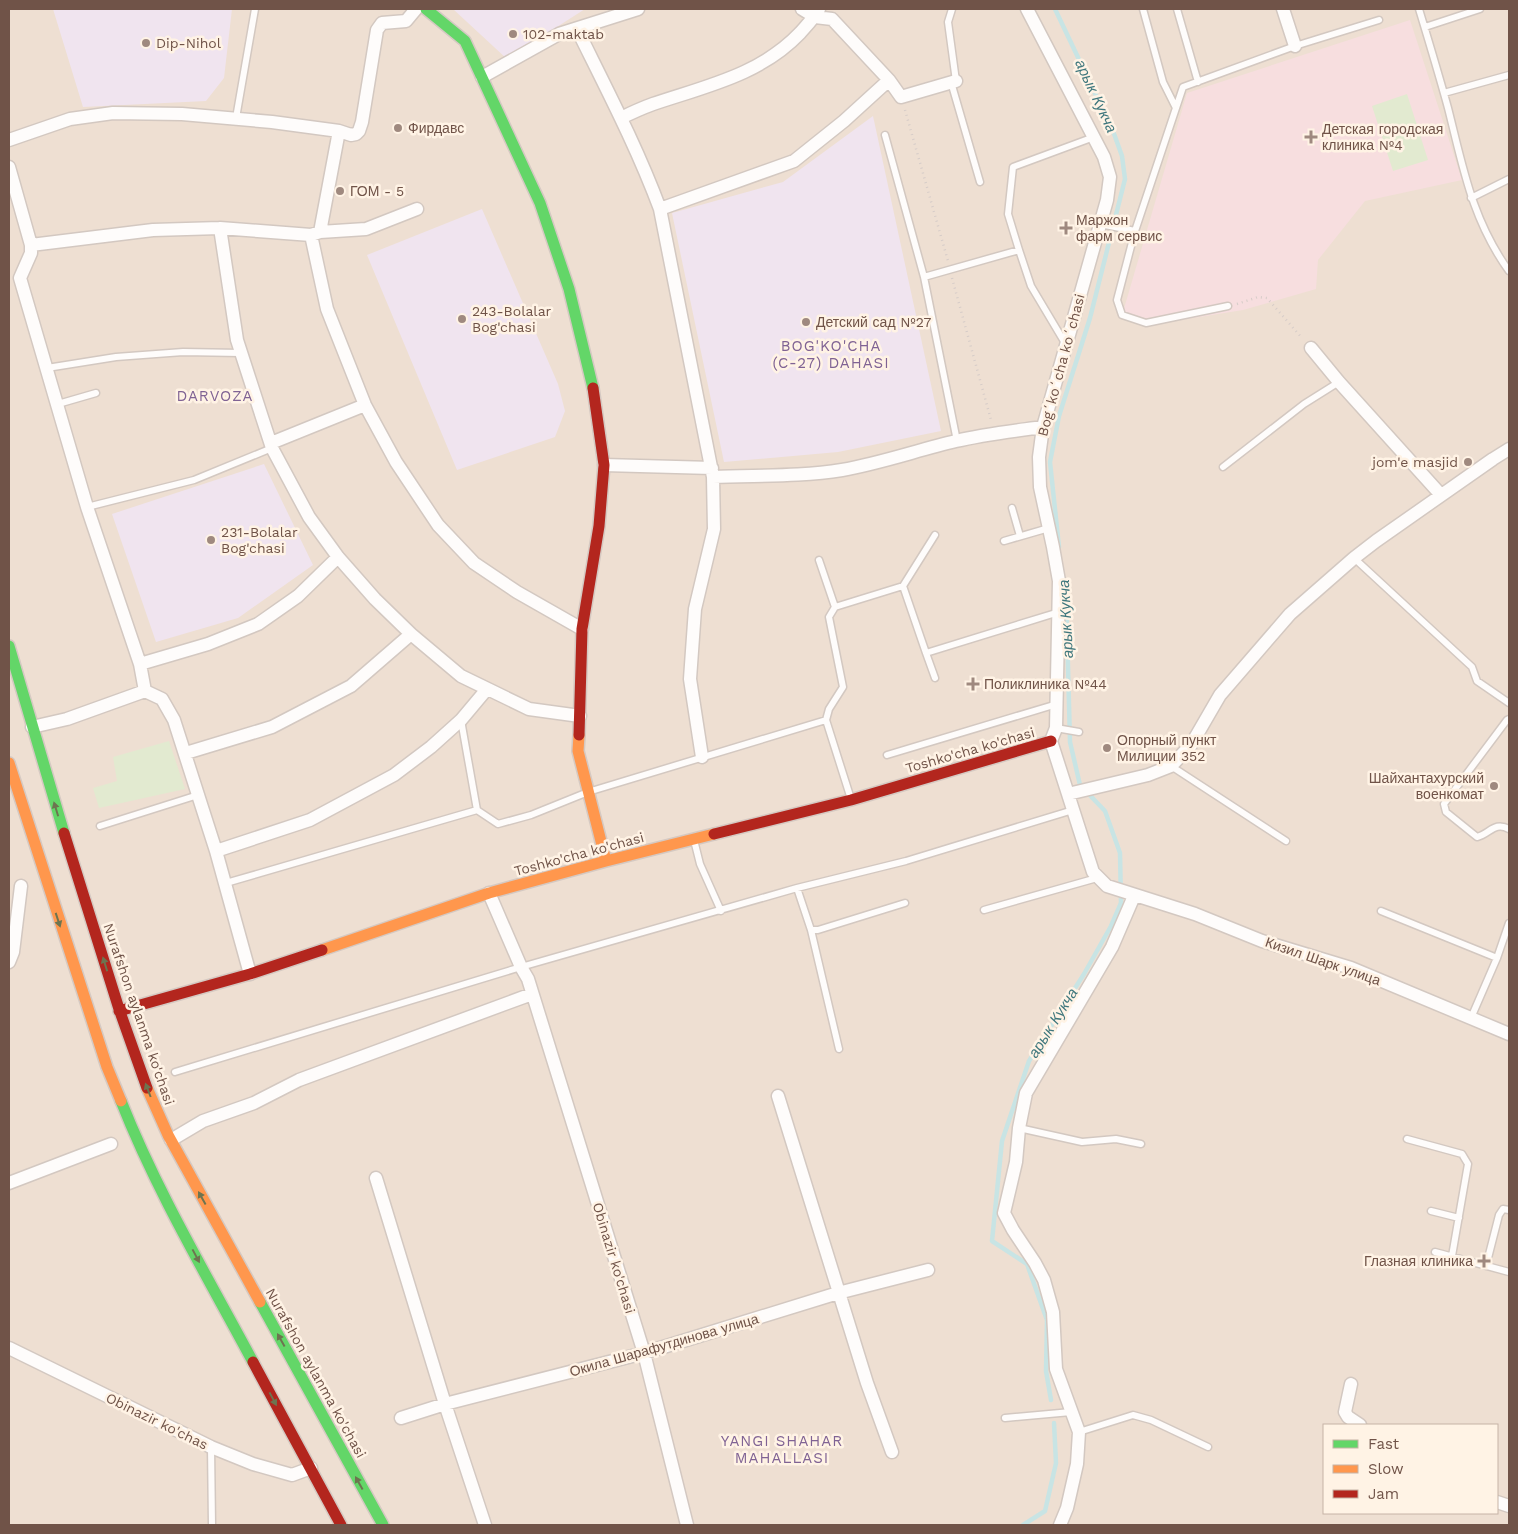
<svg xmlns="http://www.w3.org/2000/svg" width="1518" height="1534" viewBox="0 0 1518 1534" font-family="'Work Sans',sans-serif">
	<style>
		.residential { fill: #eedfd2; fill-rule: evenodd }
		.education { fill: #f0e4ef }
		.medical { fill: #f7dedf }
		.green { fill: #e2ead0 }
		.lines { fill: none; stroke-linecap: round; stroke-linejoin: round }
		.stream { stroke: #c8e4e4; stroke-width: 4.5 }
		.lane-casing { stroke: #d3c8c1; stroke-width: 9 }
		.street-casing { stroke: #d3c8c1; stroke-width: 15 }
		.fast-casing { stroke: #d5c9c2; stroke-width: 14 }
		.slow-casing { stroke: #d5c9c2; stroke-width: 14 }
		.jam-casing { stroke: #d5c9c2; stroke-width: 14 }
		.path { stroke: #d6ccc8; stroke-width: 2.5; stroke-dasharray: 1 4; stroke-linecap: butt }
		.lane { stroke: #fefcfb; stroke-width: 6 }
		.street { stroke: #fefcfb; stroke-width: 12 }
		.fast { stroke: #63d668; stroke-width: 11 }
		.slow { stroke: #ff974d; stroke-width: 11 }
		.jam { stroke: #b3261e; stroke-width: 11 }
		.oneway { fill: #6d7450 }
		.poi-dot { fill: #9f897f; stroke: #fff3e5; stroke-width: 2 }
		.labels { text-anchor: middle; stroke-width: 5; stroke-linejoin: round; paint-order: stroke }
		.poi-label { font-size: 14px; fill: #705348; stroke: #fff3e5; text-anchor: start }
		.street-label { font-size: 14px; fill: #705348; stroke: #fff3e5 }
		.water-label { font-size: 15px; font-style: italic; fill: #3f777d; stroke: #fff3e5 }
		.neighbourhood-label { font-size: 15px; letter-spacing: 1px; fill: #806394; stroke: #fff3e5 }
	</style>
	<rect width="100%" height="100%" fill="#f5ede5"/>
	<!-- residential -->
	<path class="residential" d="M9 9H1509V1525H9ZM1324 1425H1497V1513H1324Z"/>
	<!-- education -->
	<path class="education" d="M53 9H232L224 78 206 101 83 107Z
		M453 9H585L507 59Z
		M873 116 941 431 838 452 724 462 672 213 783 182Z
		M482 209 558 384 565 411 555 437 457 470 367 255Z
		M264 464 313 565 238 618 156 642 112 514Z"/>
	<!-- medical -->
	<path class="medical" d="M1410 20 1462 180 1365 201 1318 260 1316 289 1243 310 1162 323 1123 312 1187 93Z"/>
	<!-- green -->
	<path class="green" d="M1407 94 1428 160 1393 171 1372 106Z
		M169 741 185 789 99 808 93 788 117 781 113 757Z"/>
	<g class="lines">
		<!-- stream -->
		<path class="stream" d="M1055 9 1113 131 1122 156 1125 179 1090 318 1059 416 1050 462 1059 547
			M1051 1400 1046 1371 1047 1320 1027 1264 992 1241 1002 1141 1029 1061 1084 974 1111 926 1121 903 1120 853 1105 811 1080 785 1070 742 1066 591 1064 579
			M1023 1525 1045 1511 1056 1463 1054 1423"/>
		<defs>
			<path id="lane" d="M952 9 948 22 956 81
				M1143 9 1163 82 1176 108
				M1177 9 1198 82
				M1419 9C1429 42 1439 75 1448 108 1463 167 1472 220 1509 271
				M1425 27 1480 9
				M951 82 980 182
				M1444 93 1509 75
				M236 118 255 9
				M885 135 924 277
				M1471 198 1509 179
				M1100 224 1135 231
				M1019 250 1008 214 1013 167 1094 137
				M1228 306 1146 323 1122 315 1117 300 1135 231 1183 87 1295 46 1379 20
				M47 368 116 357 183 352 241 353
				M58 404 96 393
				M957 441 924 277 1019 250 1031 286 1065 343
				M1223 467 1304 404 1339 382
				M87 507 194 480 272 448
				M1012 508 1020 536
				M1004 541 1049 528
				M1354 558 1472 667 1477 681 1509 703
				M819 560 835 607
				M903 586 935 535
				M926 653 935 678
				M1509 719 1507 720 1444 804 1446 812 1477 837C1490 834 1494 821 1509 829
				M826 720 829 709 843 687 829 617 835 607 903 586 926 653 1059 612
				M1056 728 1079 732
				M887 755 1057 704
				M1171 766 1286 841
				M477 810 498 824 531 815 588 792 826 720 851 799
				M100 826 198 795
				M694 840 700 864 721 911
				M226 883 477 810 461 720
				M797 888 811 930H818L905 903
				M984 910 1097 878
				M1381 911 1497 958
				M811 930 839 1049
				M1471 1018 1497 958 1509 923
				M175 1072 521 967 797 888 906 861 1073 810
				M1019 1128 1082 1142 1116 1139 1141 1144
				M1407 1139 1462 1154 1468 1164 1452 1256
				M1431 1211 1459 1218
				M1435 1252 1509 1272
				M1486 1266 1499 1215 1503 1209 1509 1210
				M1005 1418 1071 1412
				M1079 1432 1133 1415 1151 1420 1208 1447
				M211 1447 212 1525"/>
			<path id="street" d="M802 9 815 17 832 19 889 80 901 97 956 81
				M1027 9 1104 157 1110 177 1107 200 1043 427 1039 457 1040 487 1053 547 1059 581 1056 728 1051 741 1093 872 1107 886 1195 914 1262 941 1351 968 1509 1034
				M1283 9 1295 46
				M577 29C606 88 637 147 660 209L713 477 714 529 695 609 690 679 702 757
				M482 77 559 34 638 9
				M621 118C631 113 642 108 653 104 706 86 760 75 800 33 807 25 814 18 819 9
				M9 140 70 119 113 113 182 114 272 122 339 131 351 135 356 134 359 131 362 122 377 30 382 23 406 21 416 9
				M9 167 31 245V253L20 278 87 507 140 664
				M660 209 794 161 844 121 889 80
				M220 228 237 340 272 448 309 517 338 557 375 599 411 634 461 676 529 709 580 716
				M320 232 339 131
				M311 235 327 309 365 405 396 462 438 525 474 563 517 592 582 629
				M31 245 153 230 220 228 311 235 320 232 366 229 417 209
				M1311 348 1339 382 1441 495
				M271 443 365 405
				M604 465 712 468
				M713 477C756 475 800 477 842 470 881 463 918 450 956 441 985 434 1014 431 1043 427
				M145 691 162 699 174 720 216 851 250 974
				M32 727 67 719 145 691 140 664 208 644 258 624 298 596 338 557
				M186 753 272 727 351 686 411 634
				M1068 794 1148 775 1171 766 1191 745 1220 695 1290 614 1354 558 1376 541 1493 459 1509 449
				M216 851 310 820 394 775 431 747 461 720 487 689
				M489 893 521 967 528 979 644 1353 687 1525
				M9 962 13 952 21 886
				M778 1096 867 1383 892 1452
				M171 1140 203 1121 254 1103 299 1080 532 994
				M376 1178 445 1404 485 1525
				M9 1183 111 1144
				M9 1348 211 1447 253 1464 292 1475 311 1468
				M1351 1384 1345 1412 1348 1417 1360 1425
				M401 1418 445 1404 644 1353 838 1293 928 1270
				M1497 1502 1509 1506
				M1060 1525 1067 1508 1077 1464 1079 1432 1056 1369 1053 1312 1044 1280 1035 1263 1013 1230 1004 1213 1016 1162 1019 1128 1026 1093 1112 947 1134 896"/>
			<path id="fast" d="M426 9 465 41 540 203 569 289 593 388
				M9 646 64 833
				M121 1101C157 1192 207 1276 253 1362
				M260 1302 383 1525"/>
			<path id="slow" d="M579 735 578 751 606 861
				M9 763 107 1067 121 1101
				M322 950 489 893 606 861 714 834
				M147 1088 168 1135 260 1302"/>
			<path id="jam" d="M579 735 582 629 599 526 604 465 593 388
				M64 833 119 1009 147 1088
				M714 834 851 800 1051 741
				M119 1011 250 974 322 950
				M253 1362 341 1525"/>
		</defs>
		<!-- lane casing -->
		<use href="#lane" class="lane-casing"/>
		<!-- street casing -->
		<use href="#street" class="street-casing"/>
		<!-- fast casing -->
		<use href="#fast" class="fast-casing"/>
		<!-- slow casing -->
		<use href="#slow" class="slow-casing"/>
		<!-- jam casing -->
		<use href="#jam" class="jam-casing"/>
		<!-- path -->
		<path class="path" d="M905 110 948 261
			M952 278 991 420
			M1237 304 1258 297 1267 298 1302 338"/>
		<!-- lane -->
		<use href="#lane" class="lane"/>
		<!-- street -->
		<use href="#street" class="street"/>
		<!-- fast -->
		<use href="#fast" class="fast"/>
		<!-- slow -->
		<use href="#slow" class="slow"/>
		<!-- jam -->
		<use href="#jam" class="jam"/>
	</g>
	<!-- one-way arrows -->
	<defs><path id="oneway-solid" d="M-6-.8H1V-3.2L6.5 0L1 3.2V.8H-6Z" transform="scale(1.25)"/></defs>
	<g class="oneway">
		<use href="#oneway-solid" transform="translate(56 809) rotate(-107)"/>
		<use href="#oneway-solid" transform="translate(58 920) rotate(72)"/>
		<use href="#oneway-solid" transform="translate(105 964) rotate(-107)"/>
		<use href="#oneway-solid" transform="translate(148 1090) rotate(-111)"/>
		<use href="#oneway-solid" transform="translate(202 1198) rotate(-119)"/>
		<use href="#oneway-solid" transform="translate(196 1256) rotate(62)"/>
		<use href="#oneway-solid" transform="translate(281 1340) rotate(-119)"/>
		<use href="#oneway-solid" transform="translate(273 1399) rotate(62)"/>
		<use href="#oneway-solid" transform="translate(359 1483) rotate(-119)"/>
	</g>
	<!-- markers -->
	<g class="poi-dot">
		<circle cx="513" cy="34" r="5"/>
		<circle cx="146" cy="43" r="5"/>
		<circle cx="398" cy="128" r="5"/>
		<path d="M1308.5 129.5h5v5h5v5h-5v5h-5v-5h-5v-5h5z"/>
		<circle cx="340" cy="191" r="5"/>
		<path d="M1063.5 220.5h5v5h5v5h-5v5h-5v-5h-5v-5h5z"/>
		<circle cx="462" cy="319" r="5"/>
		<circle cx="806" cy="322" r="5"/>
		<circle cx="1468" cy="462" r="5"/>
		<circle cx="211" cy="540" r="5"/>
		<path d="M970.5 676.5h5v5h5v5h-5v5h-5v-5h-5v-5h5z"/>
		<circle cx="1107" cy="748" r="5"/>
		<circle cx="1494" cy="786" r="5"/>
		<path d="M1481.5 1253.5h5v5h5v5h-5v5h-5v-5h-5v-5h5z"/>
	</g>
	<g class="labels">
		<!-- poi labels -->
		<g class="poi-label">
			<text x="523" y="39">102-maktab</text>
			<text x="156" y="48">Dip-Nihol</text>
			<text x="408" y="133">Фирдавс</text>
			<text x="1322" y="134">Детская городская<tspan x="1322" dy="16">клиника №4</tspan></text>
			<text x="350" y="196">ГОМ - 5</text>
			<text x="1076" y="225">Маржон<tspan x="1076" dy="16">фарм сервис</tspan></text>
			<text x="472" y="316">243-Bolalar<tspan x="472" dy="16">Bog'chasi</tspan></text>
			<text x="816" y="327">Детский сад №27</text>
			<text x="1458" y="467" text-anchor="end">jom'e masjid</text>
			<text x="221" y="537">231-Bolalar<tspan x="221" dy="16">Bog'chasi</tspan></text>
			<text x="984" y="689">Поликлиника №44</text>
			<text x="1117" y="745">Опорный пункт<tspan x="1117" dy="16">Милиции 352</tspan></text>
			<text x="1484" y="783" text-anchor="end">Шайхантахурский<tspan x="1484" dy="16">военкомат</tspan></text>
			<text x="1473" y="1266" text-anchor="end">Глазная клиника</text>
		</g>
		<!-- street labels -->
		<g class="street-label">
			<text transform="translate(1061 365) rotate(-75)" y="5">Bogʻkoʻcha koʻchasi</text>
			<text transform="translate(970 750) rotate(-16)" y="5">Toshko'cha ko'chasi</text>
			<text transform="translate(579 854) rotate(-15)" y="5">Toshko'cha ko'chasi</text>
			<text transform="translate(1323 961) rotate(19)" y="5">Кизил Шарк улица</text>
			<text transform="translate(139 1014) rotate(71)" y="5">Nurafshon aylanma ko'chasi</text>
			<text transform="translate(614 1258) rotate(73)" y="5">Obinazir ko'chasi</text>
			<text transform="translate(664 1345) rotate(-16)" y="5">Окила Шарафутдинова улица</text>
			<text transform="translate(316 1373) rotate(61)" y="5">Nurafshon aylanma ko'chasi</text>
			<text transform="translate(157 1421) rotate(26)" y="5">Obinazir ko'chas</text>
		</g>
		<!-- water labels -->
		<g class="water-label">
			<text transform="translate(1096 96) rotate(65)" y="5">арык Кукча</text>
			<text transform="translate(1066 619) rotate(-93)" y="5">арык Кукча</text>
			<text transform="translate(1053 1023) rotate(-58)" y="5">арык Кукча</text>
		</g>
		<!-- neighbourhood labels -->
		<g class="neighbourhood-label">
			<text x="831" y="351">BOG'KO'CHA<tspan x="831" dy="17">(C-27) DAHASI</tspan></text>
			<text x="215" y="401">DARVOZA</text>
			<text x="782" y="1446">YANGI SHAHAR<tspan x="782" dy="17">MAHALLASI</tspan></text>
		</g>
	</g>
	<!-- border -->
	<rect width="1518" height="1534" fill="none" stroke="#705348" stroke-width="20"/>
	<!-- legend -->
	<rect x="1323" y="1424" width="175" height="90" fill="#fff3e5" stroke="#c6b3a6"/>
	<rect x="1333" y="1440" width="25" height="8" fill="#63d668" stroke="#c6b3a6"/>
	<text x="1368" y="1449" font-size="15" fill="#705348">Fast</text>
	<rect x="1333" y="1465" width="25" height="8" fill="#ff974d" stroke="#c6b3a6"/>
	<text x="1368" y="1474" font-size="15" fill="#705348">Slow</text>
	<rect x="1333" y="1490" width="25" height="8" fill="#b3261e" stroke="#c6b3a6"/>
	<text x="1368" y="1499" font-size="15" fill="#705348">Jam</text>
</svg>
